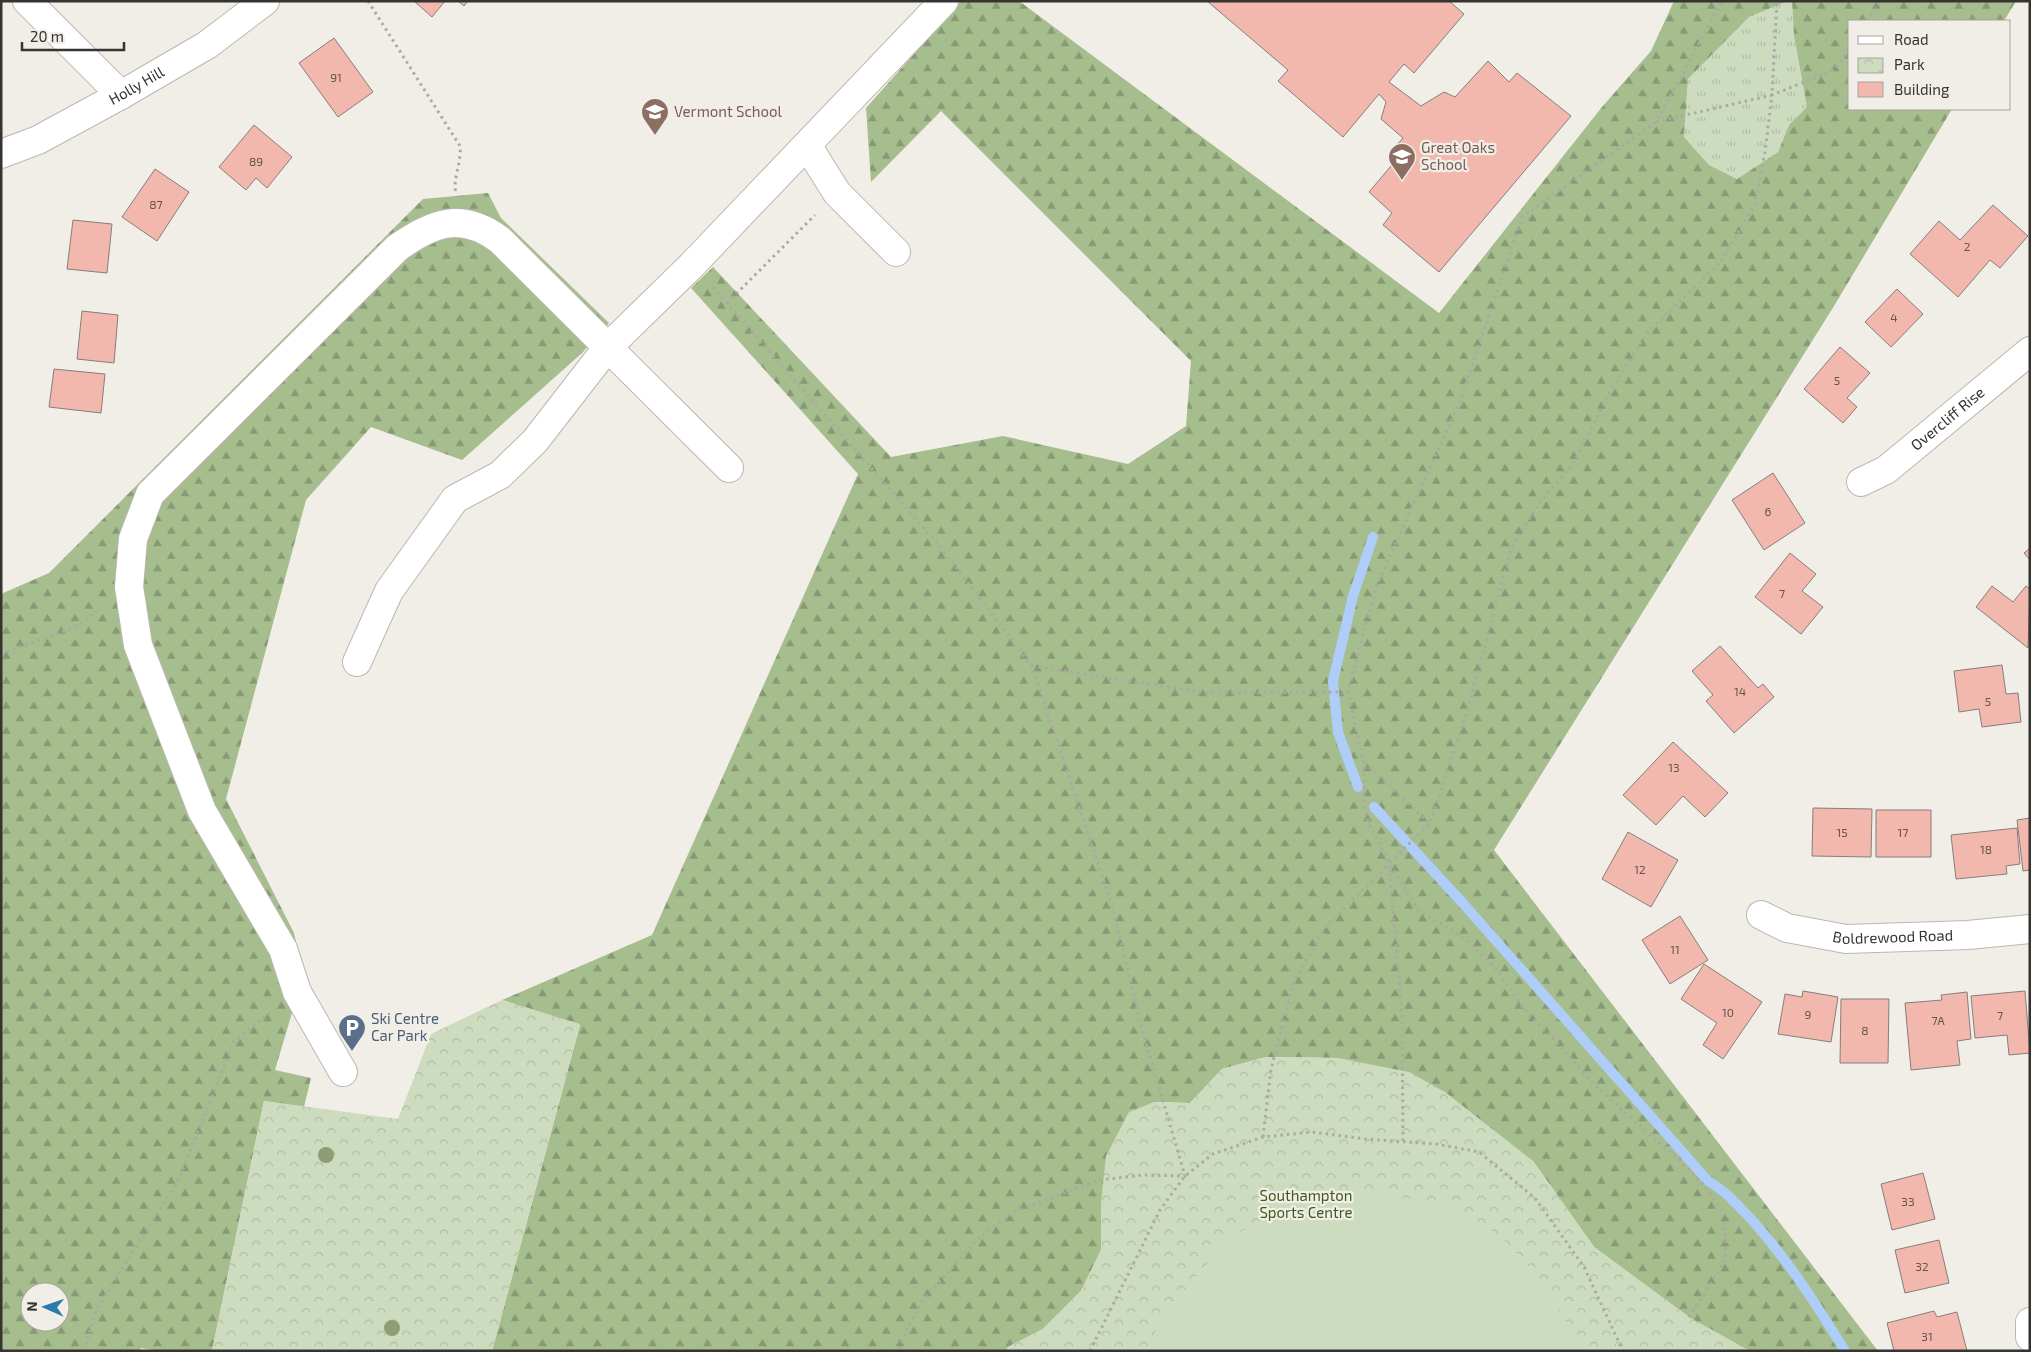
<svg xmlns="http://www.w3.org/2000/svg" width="2031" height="1352" viewBox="0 0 2031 1352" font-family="'Exo 2',sans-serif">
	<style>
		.grass { fill: url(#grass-tufts) }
		.forest { fill: url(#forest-firs); fill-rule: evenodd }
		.park { fill: url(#park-crowns) }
		.garden { fill: #cddcbf }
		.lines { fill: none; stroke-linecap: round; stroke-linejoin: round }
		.stream { stroke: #aecef9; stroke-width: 10 }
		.building { fill: #f2b7ad; stroke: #867e7c }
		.minor-casing { stroke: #bbb8b1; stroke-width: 30 }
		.path { stroke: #aca9a4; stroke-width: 3; stroke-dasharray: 2.5 4; stroke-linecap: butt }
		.minor { stroke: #fff; stroke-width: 28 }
		.tree { fill: #8f9d75 }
		.labels { text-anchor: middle; stroke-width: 4.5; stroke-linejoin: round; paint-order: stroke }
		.number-label { font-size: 12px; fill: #645550 }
		.street-label { font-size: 15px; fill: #353431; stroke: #f1eee7 }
		.education-label { font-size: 15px; fill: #785e54; stroke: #f1eee7; text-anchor: start }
		.service-label { font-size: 15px; fill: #4e5e75; stroke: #f1eee7; text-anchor: start }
		.park-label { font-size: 15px; fill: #3f5b18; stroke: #f1eee7 }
	</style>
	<defs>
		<pattern id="grass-tufts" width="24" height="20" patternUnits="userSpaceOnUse" patternTransform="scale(1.25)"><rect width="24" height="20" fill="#cddcbf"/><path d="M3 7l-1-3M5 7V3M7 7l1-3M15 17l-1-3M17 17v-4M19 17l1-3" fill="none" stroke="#b1bda5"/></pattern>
		<pattern id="forest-firs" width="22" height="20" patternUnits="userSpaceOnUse" patternTransform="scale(1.25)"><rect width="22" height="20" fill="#a6bd8e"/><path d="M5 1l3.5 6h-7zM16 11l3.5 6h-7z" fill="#889a75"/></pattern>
		<pattern id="park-crowns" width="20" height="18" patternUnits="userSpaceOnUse" patternTransform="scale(1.25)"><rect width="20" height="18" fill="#cddcbf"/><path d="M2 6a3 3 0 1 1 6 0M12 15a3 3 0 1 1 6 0" fill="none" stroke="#b1bda5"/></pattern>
	</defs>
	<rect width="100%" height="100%" fill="#f1eee7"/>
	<!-- grass -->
	<path class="grass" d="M1788 1H1792L1794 36 1807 107 1789 125 1778 152 1737 179 1709 165 1684 137 1688 79 1749 17Z"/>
	<!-- forest -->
	<path class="forest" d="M961 1H1019L1439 313 1602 107 1651 51 1674 1H1788L1749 17 1688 79 1684 137 1709 165 1737 179 1778 152 1789 125 1807 107 1794 36 1792 1H2016L2004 21H1850V109H1952L1834 306 1494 850 1878 1351H1679L1689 1317 1594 1247 1533 1161 1338 1058 1266 1057 1222 1069 1190 1103 1154 1102 1101 1203V1250L1081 1291 1043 1329 1008 1347 1006 1351H492L580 1025 502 1000 652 935 858 474 691 288 713 267 891 457 1003 436 1128 464 1186 426 1191 361 941 111 871 182 866 108Z
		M488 193 501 218 609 323 582 353 462 460 371 427 306 500 226 799 294 933 303 976 275 1070 311 1078 304 1107 264 1101 212 1351H160L141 1348 140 1351H1V594L49 573 423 199ZM30 1292H60V1322H30Z"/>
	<!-- park -->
	<path class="park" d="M502 1000 580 1024 492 1351H212L264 1101 398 1119 431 1034Z
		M1266 1057 1338 1058 1409 1072 1445 1092 1533 1161 1594 1247 1689 1317 1750 1351H1006L1008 1347 1043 1329 1081 1291 1101 1250V1203L1106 1156 1129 1112 1154 1102 1190 1103 1222 1069Z"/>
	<!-- garden -->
	<path class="garden" d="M1344 1194C1434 1195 1491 1209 1544 1287 1559 1310 1570 1325 1579 1351H1150L1159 1320 1230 1237 1292 1206Z"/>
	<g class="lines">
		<!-- stream -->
		<path class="stream" d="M1358 787 1338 732 1333 681 1353 596 1373 537
			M1374 807 1461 901 1708 1181C1726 1191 1737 1205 1751 1219 1788 1260 1816 1304 1845 1351"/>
	</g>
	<!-- building -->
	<path class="building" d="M414 1H445L432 17Z
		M458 1H468L464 6Z
		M1207 1H1449L1464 14 1414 73 1404 64 1389 82 1421 106 1444 92 1455 97 1488 61 1509 82 1517 73 1571 116 1439 272 1383 225 1392 213 1369 192 1402 153 1395 147 1403 138 1381 119 1386 102 1379 94 1343 137 1278 81 1288 70Z
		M334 38 373 92 338 117 299 63Z
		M254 125 292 157 267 188 256 178 246 190 219 167Z
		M155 169 189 192 157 241 122 217Z
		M1993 205 2028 236 2000 268 1990 260 1958 297 1910 254 1939 221 1960 240Z
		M73 220 112 224 107 273 67 269Z
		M1897 289 1923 314 1891 347 1865 322Z
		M82 311 118 315 114 363 77 359Z
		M1840 347 1870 373 1847 398 1857 407 1843 423 1804 389Z
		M54 369 105 374 101 413 49 407Z
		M1773 473 1805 523 1764 550 1732 500Z
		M2030 548V560L2024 553Z
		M1790 553 1816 574 1802 591 1823 607 1801 634 1755 597Z
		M1992 586 2013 602 2026 586 2030 589 2028 648 1976 607Z
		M1720 646 1758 688 1763 684 1774 697 1734 733 1706 701 1713 695 1692 671Z
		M2002 665 2006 694 2018 693 2021 722 1982 727 1979 709 1959 712 1954 671Z
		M1673 742 1728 793 1705 817 1683 796 1656 825 1623 795Z
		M1813 808 1872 809 1871 857 1812 856Z
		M1876 810H1931V857H1876Z
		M2030 818V870L2023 871 2017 820Z
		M2017 828 2020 864 2006 866 2007 874 1956 879 1951 835Z
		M1628 832 1678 860 1651 907 1602 879Z
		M1680 916 1708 960 1670 984 1642 940Z
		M1704 964 1762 1002 1723 1059 1703 1045 1717 1023 1681 999Z
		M1803 991 1838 997 1831 1042 1778 1034 1785 994 1802 997Z
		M2025 991 2030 1053 2009 1055 2007 1035 1975 1038 1971 996Z
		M1967 992 1971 1039 1957 1041 1960 1065 1911 1070 1905 1003 1942 1000 1941 995Z
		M1841 999H1889L1888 1063H1840Z
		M1923 1173 1935 1219 1892 1230 1881 1184Z
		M1939 1240 1949 1283 1905 1293 1895 1250Z
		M1934 1311 1937 1317 1957 1312 1967 1351H1894L1887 1323Z"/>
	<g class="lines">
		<defs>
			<g id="minor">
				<path d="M27 1 121 95"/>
				<path d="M807 145 837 193 896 252"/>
				<path id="s1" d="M1 154 38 140 121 95 207 45 265 1"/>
				<path id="s2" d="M1861 482 1886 470 2030 351"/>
				<path d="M357 662 389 591 455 499 500 475 535 441 607 348 692 265 944 1"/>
				<path id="s3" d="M1761 915 1787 928 1846 939 1968 935 2030 929"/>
				<path d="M343 1072 297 992 283 949 202 811 138 645 129 587 133 539 150 494 397 248C432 223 461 211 500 240L729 468"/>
				<path d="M2030 1322V1337"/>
			</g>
		</defs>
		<!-- minor casing -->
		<use href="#minor" class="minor-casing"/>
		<!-- path -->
		<path class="path" d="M368 1 460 146C462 161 452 182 456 192
			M1867 21 1881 1
			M1656 122 1772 95 1777 1
			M713 287 942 549 1032 666 1113 909 1142 1029 1185 1176 1143 1175 1099 1180 1016 1211 980 1237 923 1300 908 1326 898 1351
			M727 303 815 215
			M1 654 80 625 100 609
			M1032 666 1208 693 1348 692
			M1365 763 1430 824
			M1263 1137 1271 1069 1294 981 1327 925 1389 864
			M1403 1141 1402 1015 1389 863 1430 824 1469 704 1511 549 1537 506 1574 462 1611 390 1647 333 1721 261 1755 204 1765 152 1772 95 1834 70 1850 47
			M1689 1317 1725 1261 1726 1237 1722 1212 1704 1185 1681 1162 1594 1085 1554 1039 1523 1008 1496 969 1467 940 1419 911 1389 863 1369 824 1364 804V763L1348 692 1377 585 1460 401 1522 217 1656 122 1722 1
			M84 1351 96 1310 179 1179 234 1041 272 1011
			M1090 1351 1160 1210 1185 1176 1213 1154 1263 1137 1312 1132 1365 1139 1436 1144 1479 1152 1535 1198 1584 1267 1623 1351"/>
		<!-- minor -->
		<use href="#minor" class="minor"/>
	</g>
	<!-- trees -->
	<g class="tree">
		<circle cx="326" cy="1155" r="8"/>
		<circle cx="392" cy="1328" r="8"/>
	</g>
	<!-- icons -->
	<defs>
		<symbol id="school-pin" viewBox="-11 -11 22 30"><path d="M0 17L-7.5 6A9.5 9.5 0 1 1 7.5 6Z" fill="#8d6e63" stroke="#f1eee7"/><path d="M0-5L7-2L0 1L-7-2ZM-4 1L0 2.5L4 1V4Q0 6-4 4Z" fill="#fff"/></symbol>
		<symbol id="parking-pin" viewBox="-11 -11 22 30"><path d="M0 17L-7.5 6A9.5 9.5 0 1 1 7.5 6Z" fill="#5c6f8a" stroke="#f1eee7"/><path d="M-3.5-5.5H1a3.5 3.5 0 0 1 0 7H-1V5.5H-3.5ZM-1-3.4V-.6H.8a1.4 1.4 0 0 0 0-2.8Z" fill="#fff"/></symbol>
	</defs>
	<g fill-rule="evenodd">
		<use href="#school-pin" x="639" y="96" width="32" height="43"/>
		<use href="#school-pin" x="1386" y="141" width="32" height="43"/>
		<use href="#parking-pin" x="336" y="1012" width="32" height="43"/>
	</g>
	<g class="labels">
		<!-- number labels -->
		<g class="number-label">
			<text x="336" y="82">91</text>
			<text x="256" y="166">89</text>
			<text x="156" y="209">87</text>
			<text x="1967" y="251">2</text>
			<text x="1894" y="322">4</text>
			<text x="1837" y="385">5</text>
			<text x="1768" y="516">6</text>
			<text x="1782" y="598">7</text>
			<text x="1740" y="696">14</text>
			<text x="1988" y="706">5</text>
			<text x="1674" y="772">13</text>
			<text x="1842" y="837">15</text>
			<text x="1903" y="837">17</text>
			<text x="1986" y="854">18</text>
			<text x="1640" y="874">12</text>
			<text x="1675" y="954">11</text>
			<text x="1728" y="1017">10</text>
			<text x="1808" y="1019">9</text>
			<text x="2000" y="1020">7</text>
			<text x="1938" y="1025">7A</text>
			<text x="1865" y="1035">8</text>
			<text x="1908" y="1206">33</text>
			<text x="1922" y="1271">32</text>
			<text x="1927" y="1341">31</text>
		</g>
		<!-- street labels -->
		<g class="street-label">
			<text dy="5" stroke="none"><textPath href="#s1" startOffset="152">Holly Hill</textPath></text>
			<text dy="5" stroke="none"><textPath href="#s2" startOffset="108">Overcliff Rise</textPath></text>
			<text dy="5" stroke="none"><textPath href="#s3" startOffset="136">Boldrewood Road</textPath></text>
		</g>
		<!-- education labels -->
		<g class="education-label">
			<text x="674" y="117">Vermont School</text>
			<text x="1421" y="153">Great Oaks<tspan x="1421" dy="17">School</tspan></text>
		</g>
		<!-- service labels -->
		<g class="service-label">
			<text x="371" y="1024">Ski Centre<tspan x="371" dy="17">Car Park</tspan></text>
		</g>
		<!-- park labels -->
		<g class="park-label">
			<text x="1306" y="1201">Southampton<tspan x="1306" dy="17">Sports Centre</tspan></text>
		</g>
	</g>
	<!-- border -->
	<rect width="2031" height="1352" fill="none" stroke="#353431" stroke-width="5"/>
	<!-- legend -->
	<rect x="1848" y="20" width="162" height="90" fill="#f1eee7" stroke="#a6a49e"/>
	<rect x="1858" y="36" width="25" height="8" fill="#ffffff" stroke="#a6a49e"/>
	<text x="1894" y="45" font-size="15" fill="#353431">Road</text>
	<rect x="1858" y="58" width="25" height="15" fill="url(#park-crowns)" stroke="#a6a49e"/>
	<text x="1894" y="70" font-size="15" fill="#353431">Park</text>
	<rect x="1858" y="82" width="25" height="15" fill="#f2b7ad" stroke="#a6a49e"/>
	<text x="1894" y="95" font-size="15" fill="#353431">Building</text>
	<!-- north arrow -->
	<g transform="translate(45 1307) rotate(272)"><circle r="24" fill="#f1eee7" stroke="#a6a49e"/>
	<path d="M0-4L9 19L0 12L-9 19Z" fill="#2b7aac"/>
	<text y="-8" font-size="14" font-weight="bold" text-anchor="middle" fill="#353431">N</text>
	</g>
	<!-- scale -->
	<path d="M22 42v8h102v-8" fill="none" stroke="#353431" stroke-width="2.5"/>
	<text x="30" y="42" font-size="15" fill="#353431" stroke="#f1eee7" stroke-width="4" paint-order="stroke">20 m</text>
</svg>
